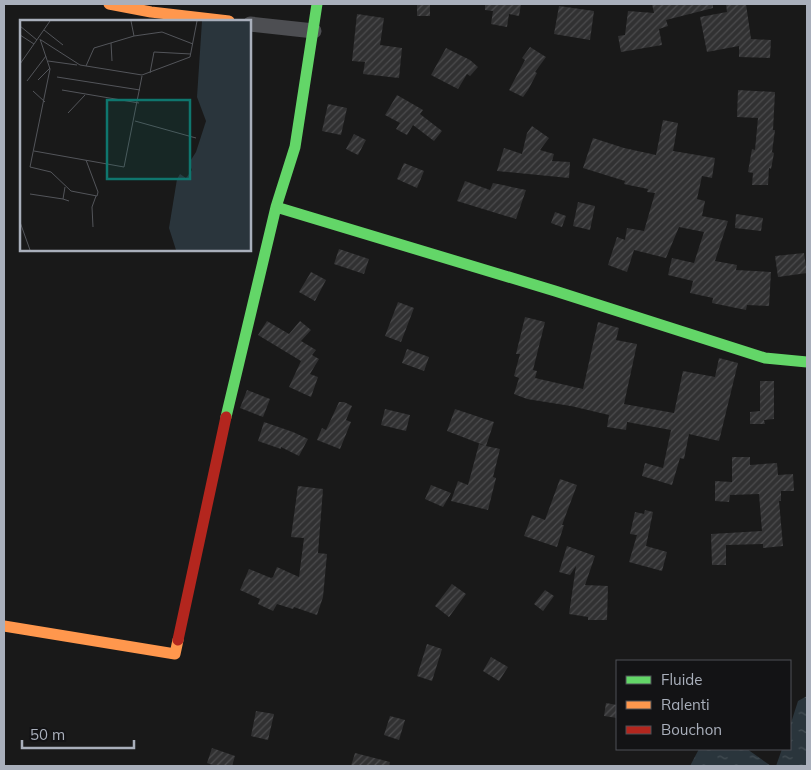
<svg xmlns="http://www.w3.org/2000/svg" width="811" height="770" viewBox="0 0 811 770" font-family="Mulish,sans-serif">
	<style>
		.water { fill: url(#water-ripples) }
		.building { fill: url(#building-hatch) }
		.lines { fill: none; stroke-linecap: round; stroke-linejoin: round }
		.street { stroke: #4d4e52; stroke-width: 15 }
		.fast { stroke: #63d668; stroke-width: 11 }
		.slow { stroke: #ff974d; stroke-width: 11 }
		.jam { stroke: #b3261e; stroke-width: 11 }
		.inset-road { fill: none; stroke: #53555a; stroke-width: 1 }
		.view { fill: #0f766e; fill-opacity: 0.15; stroke: #0f766e; stroke-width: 2.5 }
		.inset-edge { fill: none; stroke: #a9afbb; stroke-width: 2.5 }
	</style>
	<defs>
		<pattern id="water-ripples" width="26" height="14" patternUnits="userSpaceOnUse" patternTransform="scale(1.25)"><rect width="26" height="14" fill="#2a353c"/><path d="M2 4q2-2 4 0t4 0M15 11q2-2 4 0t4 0" fill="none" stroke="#465056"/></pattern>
		<pattern id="building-hatch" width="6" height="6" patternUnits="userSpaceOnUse" patternTransform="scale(1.25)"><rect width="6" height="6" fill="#313132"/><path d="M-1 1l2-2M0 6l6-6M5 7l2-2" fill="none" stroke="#4c4c4e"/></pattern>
	</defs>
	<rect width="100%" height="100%" fill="#191919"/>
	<!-- water -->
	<path class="water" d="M807 696V766H776L782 749H790V726L798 701Z
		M699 749H747L771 766H690Z"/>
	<!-- building -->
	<path class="building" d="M417 4H430V16H417Z
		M485 4H521L519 16 509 14 507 27 491 24 493 11 485 10Z
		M652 4H713V8L666 20 668 26 659 29 662 45 621 52 618 36 625 35 628 11 654 13Z
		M726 4H746L751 39 771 40 770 58 739 57V46L707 52 700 17 727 12Z
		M559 6 594 11 590 40 554 34Z
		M357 14 384 18 380 45 402 48 399 78 363 74 365 62 352 61Z
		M530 47 546 57 535 72 537 73 528 90 523 97 509 90 525 60 522 58Z
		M446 48 470 60 478 67 470 76 467 74 458 89 431 75Z
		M738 90 775 92 773 130H775L772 152 774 153 771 169 769 168 768 185H752L753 173 748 172 752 149 755 150 758 118 737 117Z
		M397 95 423 110 420 114 442 131 434 141 413 125 407 135 396 129 400 123 385 115Z
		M328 104 347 108 341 135 322 131Z
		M663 120 678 123 673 151 715 158 712 178 702 176 697 199 705 201 702 216 728 221 715 261 737 265 736 270 771 272 769 306 747 305 746 310 712 303 713 298 690 293 693 281 668 275 672 258 694 263 704 232 679 227 666 258 634 250 627 272 608 265 617 237 625 240 627 228 644 231 655 193 647 192 648 189 624 184 625 181 583 168 593 138 624 148 656 155Z
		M532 126 549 138 540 150 554 154 552 161 570 162 569 178 497 171 504 148 522 154 527 133Z
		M354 134 366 140 358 155 346 149Z
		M404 163 424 171 417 188 397 179Z
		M465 181 490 190 493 183 526 190 516 219 457 201Z
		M578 202 595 206 590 230 573 226Z
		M555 212 566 216 562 227 551 223Z
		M736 214 763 218 761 231 735 228Z
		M339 249 369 259 364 274 334 264Z
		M804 253 807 273 778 277 775 256Z
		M311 272 326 280 315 301 299 292Z
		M398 302 414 308 401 342 385 336Z
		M525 317 545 322 533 370 537 371 535 378 583 389 598 322 619 328 616 340 637 344 624 404 674 413 683 371 715 377 719 358 738 363 719 441 689 434 684 459 680 458 672 485 642 476 645 463 663 468 671 430 627 422 626 430 607 427 609 415 571 406 527 399 514 394 519 378 514 376 520 354H516Z
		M267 321 289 334 300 321 311 330 301 341 316 350 312 355 319 359 310 374 318 377 311 397 289 387 301 361 258 335Z
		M407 349 429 357 424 371 402 363Z
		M760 381H774V419L764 420 765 424H750V412L760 411Z
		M247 390 270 399 263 417 240 408Z
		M339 402H344L352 406 346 420 351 422 340 449 317 440 322 428 326 430Z
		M385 409 410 415 406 431 381 425Z
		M455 409 494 422 486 446 500 449 493 477 496 478 488 510 451 501 458 481 468 485 479 444 486 446 447 431Z
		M264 422 293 432 308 439 299 456 281 447V449L258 441Z
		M732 457H750V465L777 463 778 475 793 474 794 491H781V501H779L783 546 763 548V544L726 545V565H712L711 534 762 531 759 494 730 495 729 502 715 501V481L732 482Z
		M560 479 577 485 562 525H564L557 547 524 536 532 515 545 520Z
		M431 485 451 493 443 507 425 499Z
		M298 486 323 489 318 553 327 554 323 597 317 615 294 607 293 609 277 604 273 611 258 604 260 599 240 590 249 569 271 578 273 577 277 567 299 577 304 538 291 537Z
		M645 510 653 512 646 546 667 552 662 571 629 562 637 535 630 534 635 512 644 514Z
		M567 546 595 556 585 585 608 586 607 620H588V617L569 614 576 566 570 575 559 572Z
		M452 584 466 594 449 617 435 606Z
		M545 590 554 596 543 611 534 604Z
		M427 644 442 649 432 681 417 676Z
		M491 657 508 667 499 681 483 671Z
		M606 703 617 705V718L604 716Z
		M256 711 274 714 268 740 251 736Z
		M390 716 405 720 399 740 384 735Z
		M212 748 235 756 232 766H215L207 763Z
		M355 753 390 762 389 766H351Z"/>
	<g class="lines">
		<!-- street -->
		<path class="street" d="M250 24 314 31"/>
		<!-- fast -->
		<path class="fast" d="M276 207 555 291 765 358 807 362
			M226 417 276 207 295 147 317 4"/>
		<!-- slow -->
		<path class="slow" d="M109 4 151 12 229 21
			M4 626 175 654 178 640"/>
		<!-- jam -->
		<path class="jam" d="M178 640 226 417"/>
	</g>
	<!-- overview -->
	<g transform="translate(20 20)">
		<rect width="231" height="231" fill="#191919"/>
		<path d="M182 1H231V230H156L149 208 157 159 160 154 166 158 172 150 169 143 176 132 186 101 177 77Z" fill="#2a353c"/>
		<path class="inset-road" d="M111 1 114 16M0 6 17 20M24 10 43 25M0 15 14 24M20 19 30 49 10 147 31 152 51 171 77 176 78 172 66 140M21 20 60 45 122 55 170 37 177 1M91 23 92 41M28 41 57 45M0 44 30 1M66 46 74 28 114 16 142 12 173 24M130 53 134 32 171 34M37 57 120 70M18 60 30 48M7 61 26 36M42 70 119 83M13 71 25 82M48 93 65 75M115 101 176 118M14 131 104 147 122 56M45 167 43 179 49 181M10 174 43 179M0 202 10 230M73 207 72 187 76 176"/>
		<path class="view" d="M87 80H170V159H87Z"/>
		<rect width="231" height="231" class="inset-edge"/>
	</g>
	<!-- border -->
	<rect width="811" height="770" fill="none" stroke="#a9afbb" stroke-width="10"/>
	<!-- legend -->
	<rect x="616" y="660" width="175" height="90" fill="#131315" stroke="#4f5157"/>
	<rect x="626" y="676" width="25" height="8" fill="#63d668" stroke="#4f5157"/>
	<text x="661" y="685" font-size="15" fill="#a9afbb">Fluide</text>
	<rect x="626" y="701" width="25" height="8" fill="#ff974d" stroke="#4f5157"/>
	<text x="661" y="710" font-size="15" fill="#a9afbb">Ralenti</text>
	<rect x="626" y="726" width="25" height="8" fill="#b3261e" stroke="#4f5157"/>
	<text x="661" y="735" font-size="15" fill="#a9afbb">Bouchon</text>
	<!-- scale -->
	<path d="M22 740v8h112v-8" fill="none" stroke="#a9afbb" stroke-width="2.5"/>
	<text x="30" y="740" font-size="15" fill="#a9afbb" stroke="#131315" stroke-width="4" paint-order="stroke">50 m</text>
</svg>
